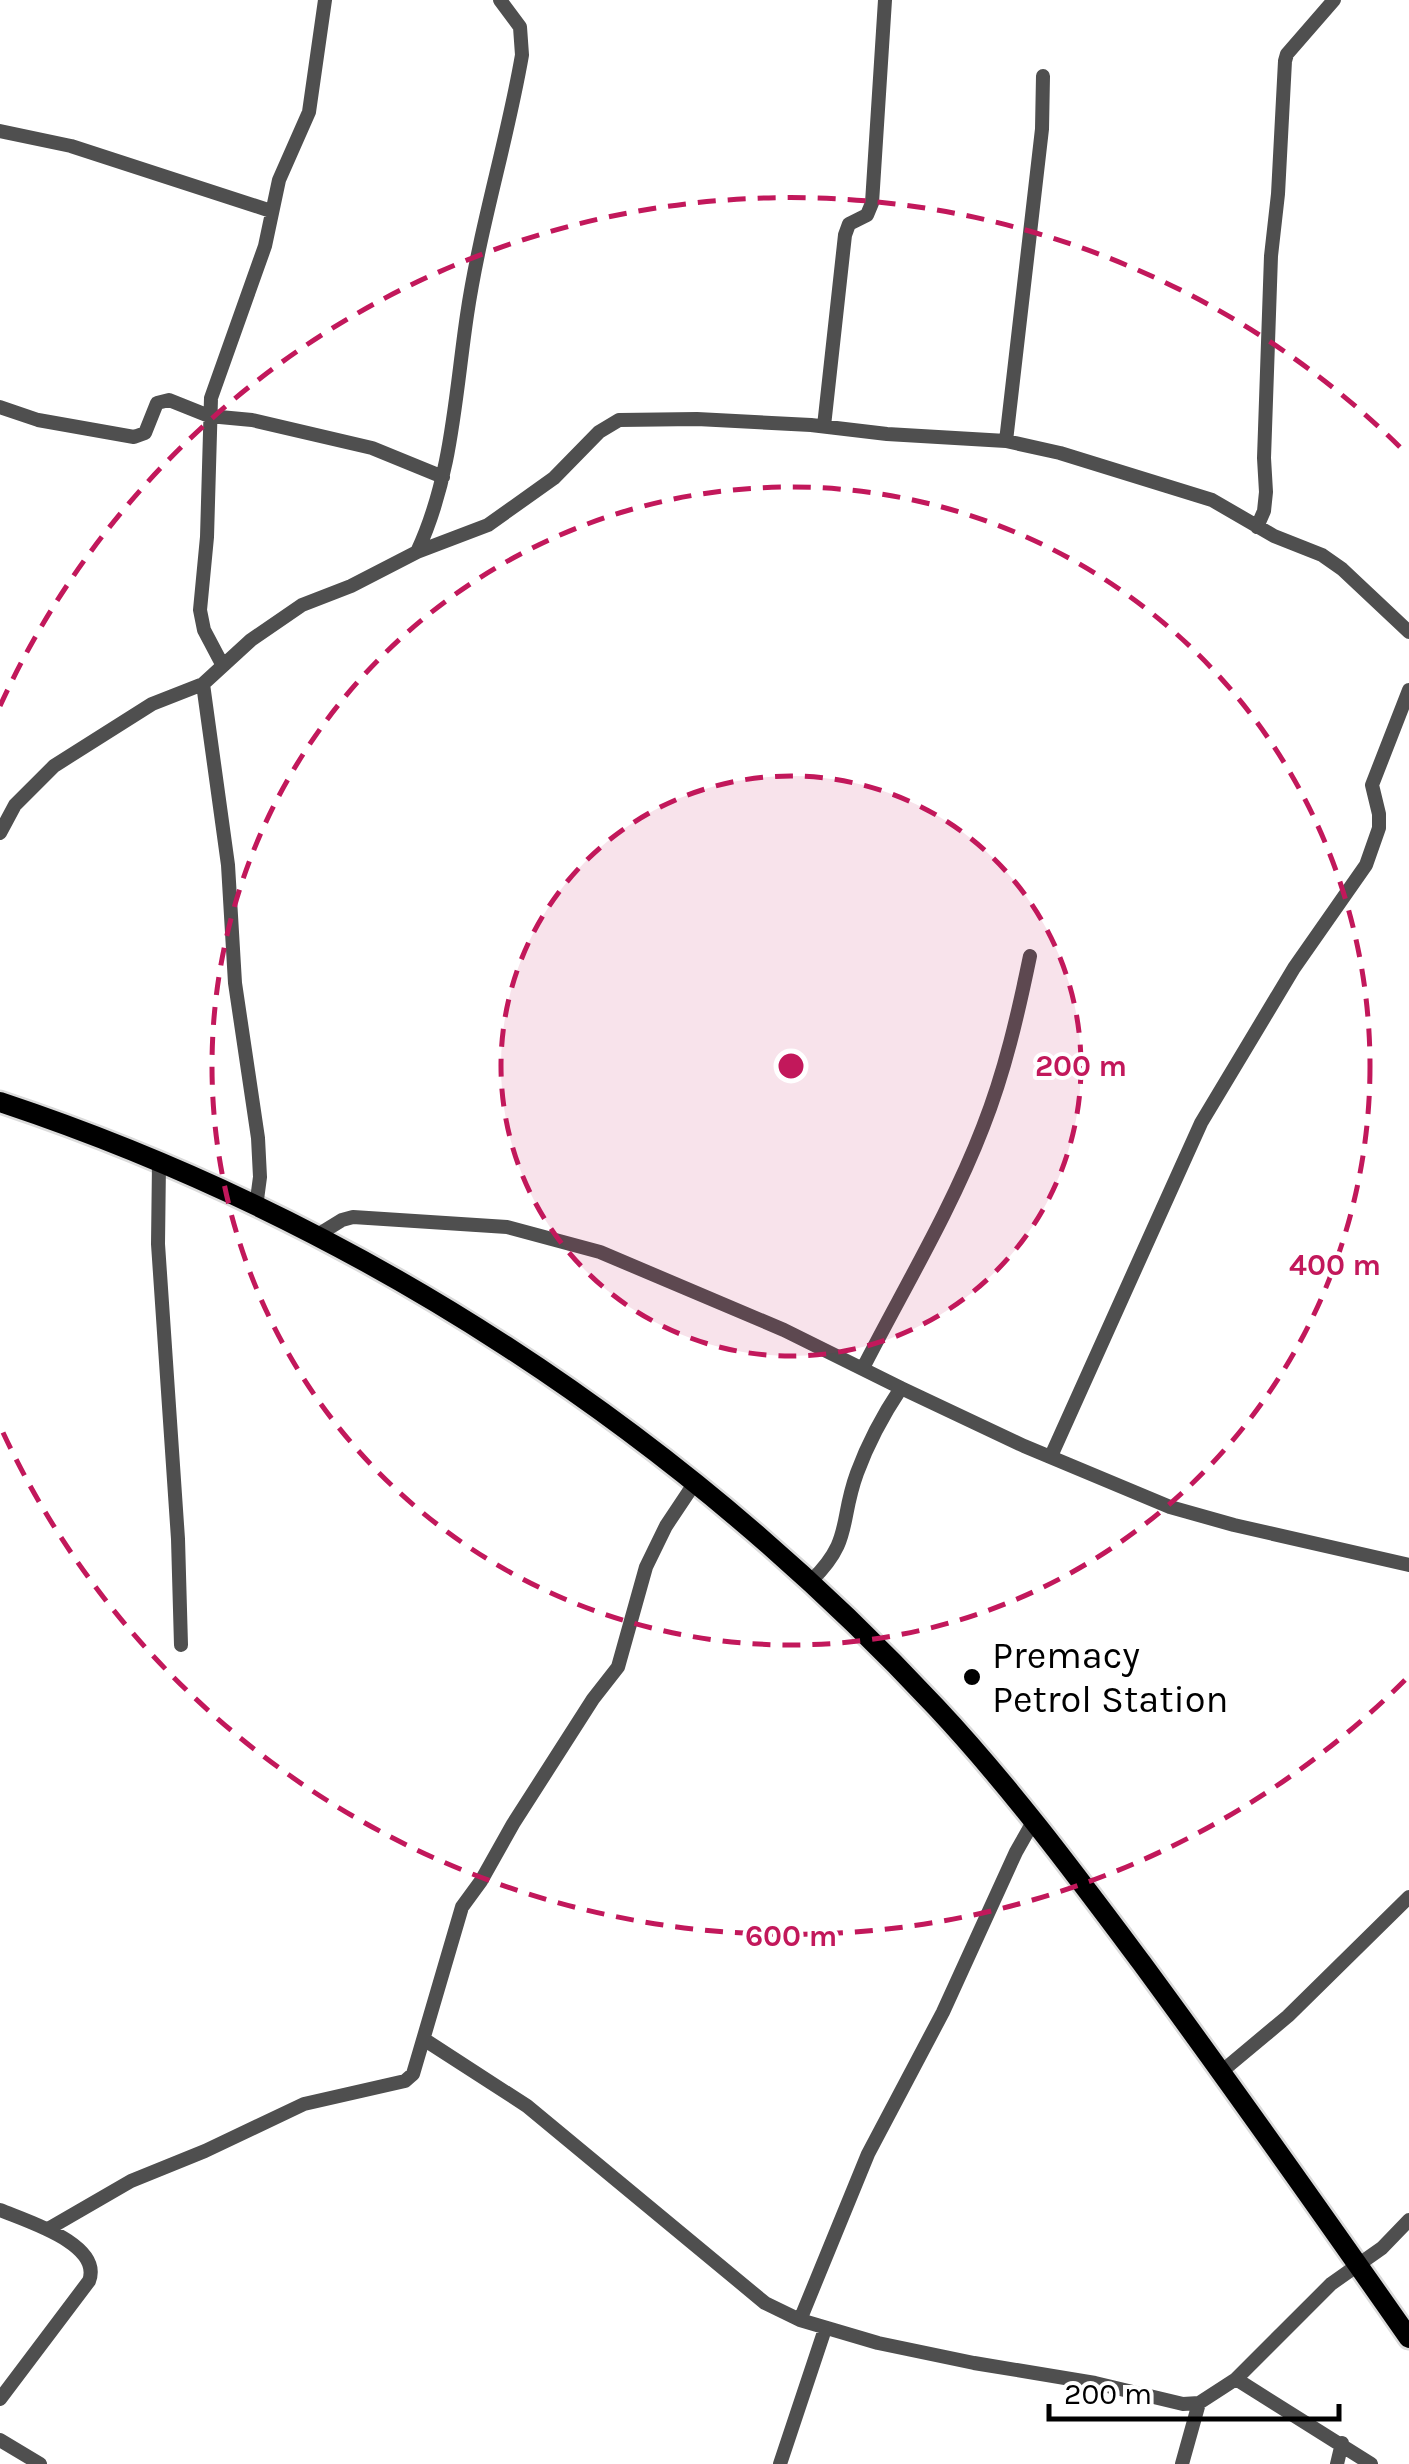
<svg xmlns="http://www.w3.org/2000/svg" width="1409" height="2464" viewBox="0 0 1409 2464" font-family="Karla,sans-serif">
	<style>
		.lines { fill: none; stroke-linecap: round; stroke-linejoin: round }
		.highway-casing { stroke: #dbdbdb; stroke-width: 25 }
		.minor { stroke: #4f4f4f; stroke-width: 14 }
		.highway { stroke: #000; stroke-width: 20 }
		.ring { fill: none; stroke: #c2185b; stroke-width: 5; stroke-dasharray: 18 12 }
		.poi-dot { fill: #000; stroke: #fff; stroke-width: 4 }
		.labels { text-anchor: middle; stroke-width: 8; stroke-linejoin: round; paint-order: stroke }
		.poi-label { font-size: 38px; fill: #000; stroke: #fff; text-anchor: start }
		.centre { fill: #c2185b; stroke: #fff; stroke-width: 5 }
		.ring-label { font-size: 30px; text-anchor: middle; font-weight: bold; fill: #c2185b; stroke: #fff; stroke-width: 8; stroke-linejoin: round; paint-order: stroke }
	</style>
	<rect width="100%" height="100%" fill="#fff"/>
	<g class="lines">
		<defs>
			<path id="highway" d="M0 1102C358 1221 679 1432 936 1707 1010 1786 1076 1875 1141 1962 1232 2086 1321 2212 1409 2338"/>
		</defs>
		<!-- highway casing -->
		<use href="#highway" class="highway-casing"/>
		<!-- minor -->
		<path class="minor" d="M0 131 71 146 271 211
			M0 407 38 420 134 437 145 433 157 403 169 400 209 416 252 420 372 448 443 477
			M824 426 845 235 849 224 867 215 872 203 885 0
			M1006 441 1042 129 1043 76
			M1257 527 1264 511 1266 492 1264 458 1271 256 1278 194 1285 61 1287 54 1334 0
			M417 552C452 477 455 396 467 315 480 227 507 142 522 55L520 27 500 0
			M223 666 204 630 200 610 207 537 211 398 265 246 279 180 309 112 325 0
			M203 684 228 865 235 983 258 1138 260 1177 256 1207
			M0 833 15 805 54 766 152 704 203 684 251 640 302 605 351 586 417 552 488 525 554 478 599 432 619 420 697 419 811 425 887 434 1006 441 1060 453 1212 500 1274 536 1322 555 1342 569 1409 632
			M159 1163 158 1244 178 1539 181 1645
			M316 1236 342 1220 353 1217 507 1227 600 1252 784 1330 901 1388
			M863 1368C904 1288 951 1210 983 1127 1005 1071 1018 1014 1030 956
			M1051 1456 1201 1123 1294 968 1366 865 1379 828V814L1372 785 1409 690
			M811 1581C853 1540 839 1522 857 1473 868 1443 883 1415 901 1388L1024 1446 1170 1507 1234 1525 1409 1565
			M1033 1822 1016 1852 943 2012 868 2154 800 2320 878 2343 974 2363 1095 2383 1183 2404 1199 2403 1236 2379 1331 2284 1382 2248 1409 2220
			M425 2040 527 2106 765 2303 800 2320
			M1221 2072 1288 2016 1409 1897
			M0 2210C26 2221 103 2244 89 2281L0 2399
			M48 2229 131 2181 205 2151 304 2104 405 2081 413 2074 462 1907 481 1881 513 1824 593 1699 618 1667 646 1567 666 1526 696 1481
			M1236 2379 1371 2464
			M0 2440 40 2464
			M780 2464 825 2329
			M1182 2464 1199 2403
			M1337 2464 1342 2443"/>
		<!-- highway -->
		<use href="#highway" class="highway"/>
	</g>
	<!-- distance rings -->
	<circle cx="791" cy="1066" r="290" fill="#c2185b" fill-opacity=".12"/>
	<g class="ring">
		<circle cx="791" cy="1066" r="290"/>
		<circle cx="791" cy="1066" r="579"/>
		<path d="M1405 1680A869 869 0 0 1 0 1426M0 706A869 869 0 0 1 1405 452"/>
	</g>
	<!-- markers -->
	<circle class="poi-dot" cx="972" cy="1677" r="10"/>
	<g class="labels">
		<!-- poi labels -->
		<g class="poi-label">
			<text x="992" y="1668">Premacy<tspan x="992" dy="44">Petrol Station</tspan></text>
		</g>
	</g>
	<circle cx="791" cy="1066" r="15" class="centre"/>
	<g class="ring-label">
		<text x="1081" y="1076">200 m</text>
		<text x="1335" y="1275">400 m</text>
		<text x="791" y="1946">600 m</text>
	</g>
	<!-- scale -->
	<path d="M1049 2404v15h290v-15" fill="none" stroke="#000000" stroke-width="5"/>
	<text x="1064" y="2404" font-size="30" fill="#000000" stroke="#ffffff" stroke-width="8" paint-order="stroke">200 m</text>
</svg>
